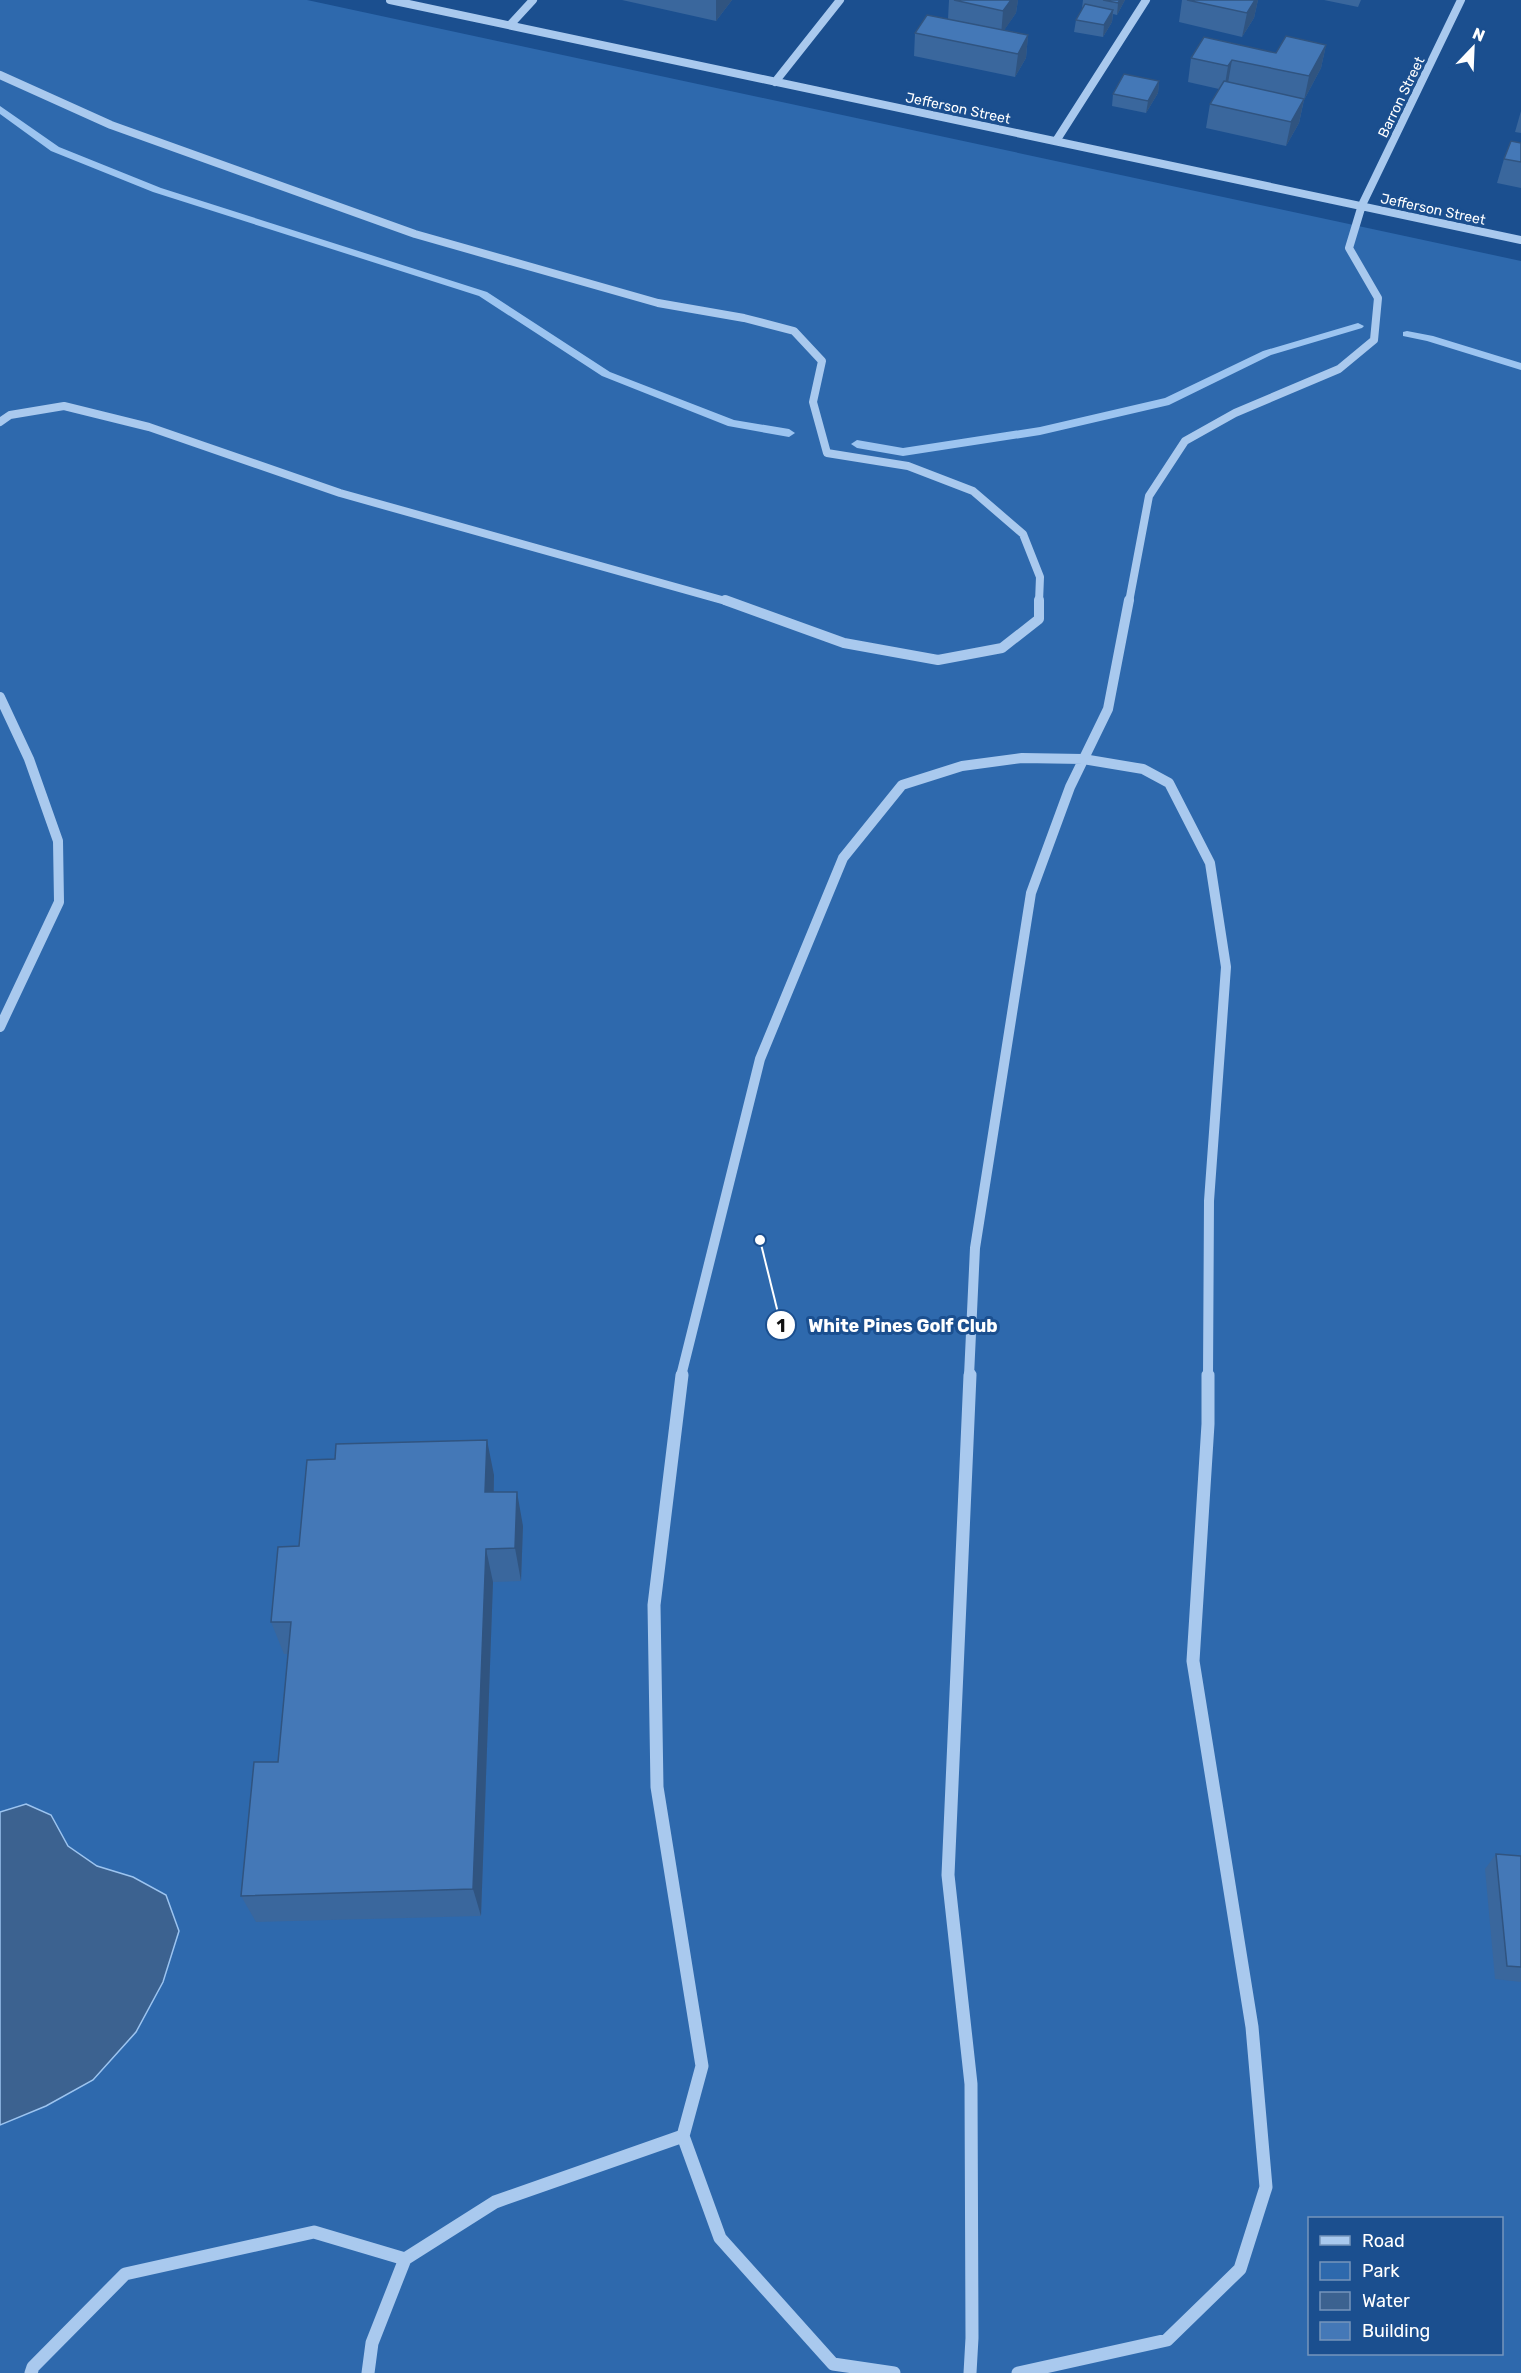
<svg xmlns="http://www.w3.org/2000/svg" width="1521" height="2373" viewBox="0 0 1521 2373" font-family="Rubik,sans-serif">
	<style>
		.green { fill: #2e69ad; fill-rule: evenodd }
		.water { fill: #3c6290; stroke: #9cc4f0; stroke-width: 1.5 }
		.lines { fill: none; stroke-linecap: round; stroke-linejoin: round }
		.stream { fill: #9cc4f0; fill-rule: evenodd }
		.minor-far2 { stroke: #a9c9ee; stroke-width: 8 }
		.minor-far1 { stroke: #a9c9ee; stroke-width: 10 }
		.minor { stroke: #a9c9ee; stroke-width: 13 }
		.wall { fill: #3a679d }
		.shaded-wall { fill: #305480 }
		.building { fill: #4478b7; stroke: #305480; stroke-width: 1.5 }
		.labels { text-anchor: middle; stroke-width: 6; stroke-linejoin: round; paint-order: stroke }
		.far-street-label { font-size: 14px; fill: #fff; stroke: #1b4f8f }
		.leader { fill: none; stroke: #fff; stroke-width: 2 }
		.callout-dot { fill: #fff; stroke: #1b4f8f; stroke-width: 2 }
		.mark-label { font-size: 18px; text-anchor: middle; font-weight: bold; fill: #111 }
		.callout-label { font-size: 18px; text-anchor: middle; font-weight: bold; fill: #fff; stroke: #1b4f8f; stroke-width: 6; stroke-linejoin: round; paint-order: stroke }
	</style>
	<rect width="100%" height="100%" fill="#1b4f8f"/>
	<!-- green -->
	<path class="green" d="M0 0H307L1521 261V2373H0ZM1310 2218H1502V2354H1310Z"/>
	<!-- water -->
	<path class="water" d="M26 1804 51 1815 68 1846 97 1866 133 1877 166 1895 179 1931 163 1982 136 2032 93 2080 46 2106 0 2125V1812Z"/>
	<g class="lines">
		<!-- stream -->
		<path class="stream" d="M0 106 59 147 161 188 487 292 610 372 734 420 789 429 795 433 789 437 728 426 602 376 479 296 153 192 51 151 0 114Z
			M1358 323 1364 326 1362 328 1271 355 1169 405 1040 435 903 456 857 448 851 444 857 440 903 448 1040 427 1165 398 1263 351Z
			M1407 331 1433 336 1521 363V370L1427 341 1403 336V332Z"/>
		<!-- minor-far2 -->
		<path class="minor-far2" d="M390 0 1521 240
			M510 25 533 0
			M0 75 111 125 415 234 658 303 744 318 794 331 822 361 813 402 827 453 908 466 973 491 1023 534 1040 577 1039 602
			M775 82 840 0
			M1056 141 1146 0
			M0 422 10 415 64 406 149 427 340 493 729 602
			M1129 602 1149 496 1185 441 1235 413 1339 369 1374 340 1378 298 1349 248 1362 205 1461 0"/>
		<!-- minor-far1 -->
		<path class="minor-far1" d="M725 600 844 643 938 660 1002 648 1039 619V600
			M0 697 29 759 58 841 59 902 0 1027
			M681 1376 760 1059 843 858 902 785 962 766 1022 758 1083 759 1143 769 1169 783 1210 863 1226 967 1209 1201 1208 1376
			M969 1376 975 1248 1031 893 1070 787 1108 709 1129 600"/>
		<!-- minor -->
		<path class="minor" d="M970 1375 948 1875 971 2084 972 2338 970 2373
			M683 2136 720 2238 833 2364 894 2373
			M31 2373 33 2367 125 2274 314 2232 405 2259
			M368 2373 372 2343 405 2259 495 2202 683 2136 702 2066 657 1787 654 1605 682 1375
			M1018 2373 1167 2340 1240 2269 1266 2187 1252 2027 1193 1661 1208 1424V1375"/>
	</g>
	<!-- wall -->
	<path class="wall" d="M622 0H732L716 21Z
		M949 0H1018L1016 13 1004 30 1028 35 1026 58 1015 77 914 56 915 33 948 19Z
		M1083 0H1125L1117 15 1113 14 1112 22 1103 37 1074 32 1076 20 1083 8H1082Z
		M1182 0H1258L1254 18 1242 37 1179 22Z
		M1324 0H1361L1358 7Z
		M1326 45 1321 68 1304 100 1299 123 1286 146 1206 128 1210 104 1219 89 1188 82 1191 58 1276 53Z
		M1159 81 1158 93 1146 113 1112 106 1113 94Z
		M1521 111V133L1515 132Z
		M1521 143V188L1497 183 1504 159Z
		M494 1475V1492L523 1526 521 1581 493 1582 481 1916 256 1922 241 1896 278 1762 288 1654H284L271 1622 299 1546Z
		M1496 1854 1521 1856V1982L1495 1979 1485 1869Z"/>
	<!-- shaded-wall -->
	<path class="shaded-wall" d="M716 0H732L716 21Z
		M1011 0H1018L1016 13 1001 35 1003 11Z
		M1120 0H1125L1117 15 1118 3Z
		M1255 0H1258L1254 18 1242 37 1247 13Z
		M1113 10 1112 22 1103 37 1104 25Z
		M1028 35 1026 58 1015 77 1018 54Z
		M1326 45 1321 68 1304 100 1309 76Z
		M1232 60 1228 83 1224 90 1228 66Z
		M1159 81 1158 93 1146 113 1148 101Z
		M1304 99 1299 123 1286 146 1291 122Z
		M487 1440 494 1475 493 1527 485 1492Z
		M517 1492 523 1526 521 1581 515 1548Z
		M486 1549 493 1582 481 1916 473 1889Z"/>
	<!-- building -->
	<path class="building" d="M954 0H1011L1003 11Z
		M1103 0H1120L1118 3Z
		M1187 0H1255L1247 13Z
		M1085 4 1113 10 1104 25 1076 20Z
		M927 15 1028 35 1018 54 915 33Z
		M1286 36 1326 45 1309 76 1232 60 1228 66 1191 58 1204 37 1276 53Z
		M1124 74 1159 81 1148 101 1113 94Z
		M1224 81 1304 99 1291 122 1210 104Z
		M1511 141 1521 143V162L1504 159Z
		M487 1440 485 1492H517L515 1548 486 1549 473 1889 241 1896 254 1762H278L291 1622H271L278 1547 299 1546 307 1460 335 1459 336 1444Z
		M1496 1854 1521 1856V1967L1507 1966Z"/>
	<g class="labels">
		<!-- far-street labels -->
		<g class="far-street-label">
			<text transform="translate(1401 97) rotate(-64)" y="5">Barron Street</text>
			<text transform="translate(958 108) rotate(12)" y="5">Jefferson Street</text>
			<text transform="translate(1433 209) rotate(12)" y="5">Jefferson Street</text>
		</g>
	</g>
	<!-- callouts -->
	<path class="leader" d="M760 1240L781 1325"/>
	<g class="callout-dot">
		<circle cx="760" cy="1240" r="6"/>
		<circle cx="781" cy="1325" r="15"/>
	</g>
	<g class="mark-label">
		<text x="781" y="1332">1</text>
	</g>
	<g class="callout-label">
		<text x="903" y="1332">White Pines Golf Club</text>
	</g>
	<!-- legend -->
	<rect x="1308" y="2217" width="195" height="138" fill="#1b4f8f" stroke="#7695bc" stroke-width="1.5"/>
	<rect x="1320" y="2236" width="30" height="9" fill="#a9c9ee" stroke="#7695bc" stroke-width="1.5"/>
	<text x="1362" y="2247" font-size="18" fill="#ffffff">Road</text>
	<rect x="1320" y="2262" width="30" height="18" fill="#2e69ad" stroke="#7695bc" stroke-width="1.5"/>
	<text x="1362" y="2277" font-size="18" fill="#ffffff">Park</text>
	<rect x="1320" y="2292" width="30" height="18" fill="#3c6290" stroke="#7695bc" stroke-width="1.5"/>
	<text x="1362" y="2307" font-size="18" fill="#ffffff">Water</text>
	<rect x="1320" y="2322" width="30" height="18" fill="#4478b7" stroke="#7695bc" stroke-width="1.5"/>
	<text x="1362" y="2337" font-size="18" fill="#ffffff">Building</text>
	<!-- north arrow -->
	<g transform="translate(1473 48) rotate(23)" stroke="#1b4f8f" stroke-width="4.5" paint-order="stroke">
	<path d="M0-4.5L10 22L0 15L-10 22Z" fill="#ffffff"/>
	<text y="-9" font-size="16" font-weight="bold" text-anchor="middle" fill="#ffffff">N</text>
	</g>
</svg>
